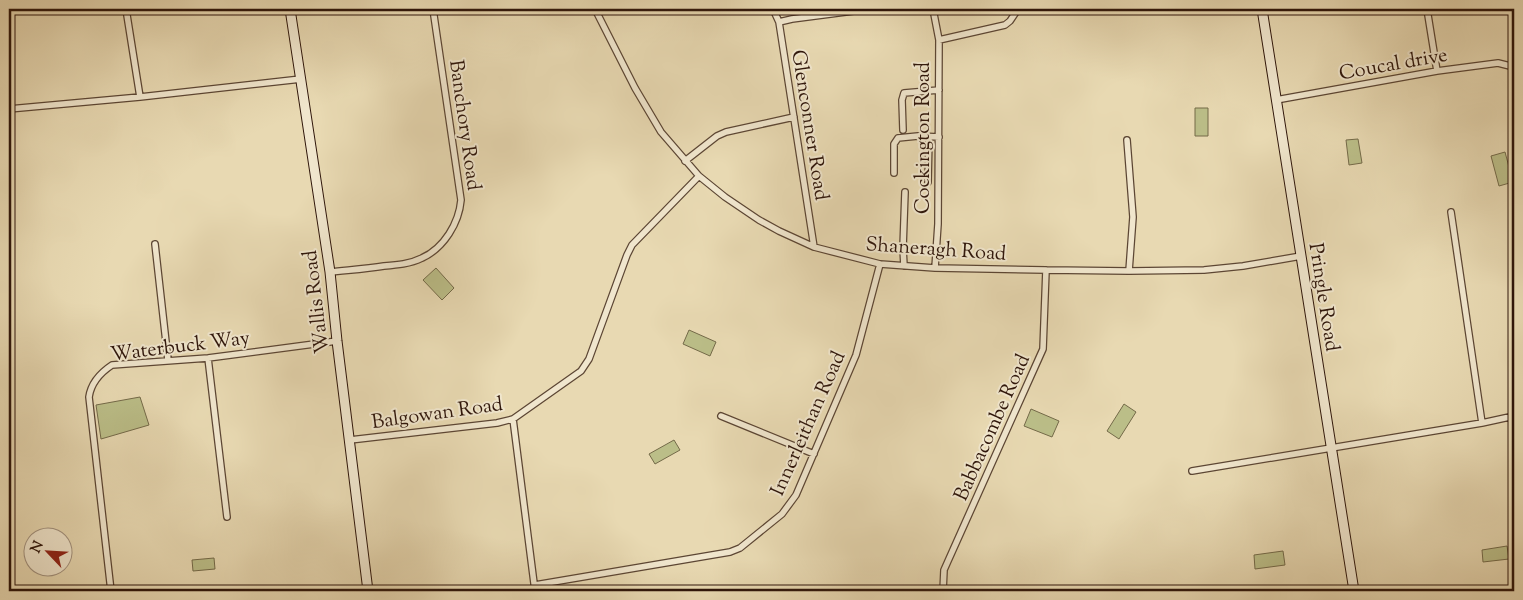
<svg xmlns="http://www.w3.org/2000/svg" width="1523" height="600" viewBox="0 0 1523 600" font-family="'Sorts Mill Goudy',serif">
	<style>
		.green { fill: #bbbe88; stroke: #746a49 }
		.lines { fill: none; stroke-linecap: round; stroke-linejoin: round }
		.street-casing { stroke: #5c4634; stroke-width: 8 }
		.secondary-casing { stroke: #2e150a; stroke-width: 11 }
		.street { stroke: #f0e6cd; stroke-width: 5.5 }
		.secondary { stroke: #f0e6cd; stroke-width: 9 }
		.labels { text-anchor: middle; stroke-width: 4; stroke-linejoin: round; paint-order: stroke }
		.street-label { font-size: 20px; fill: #2e150a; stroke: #f0e6cd }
	</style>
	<rect width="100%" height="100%" fill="#e8d9b2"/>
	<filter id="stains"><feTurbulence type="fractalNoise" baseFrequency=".004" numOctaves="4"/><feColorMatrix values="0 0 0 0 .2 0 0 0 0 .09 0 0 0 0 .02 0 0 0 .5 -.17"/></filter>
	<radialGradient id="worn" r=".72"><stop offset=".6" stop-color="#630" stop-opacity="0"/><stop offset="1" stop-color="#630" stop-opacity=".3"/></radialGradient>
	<!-- green -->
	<path class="green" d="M1195 108H1208V136H1195Z
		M1358 139 1362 163 1349 165 1346 140Z
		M1505 152 1513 182 1499 186 1491 156Z
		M436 268 454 288 442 300 423 280Z
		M689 330 716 342 710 356 683 344Z
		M140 397 149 425 101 439 96 405Z
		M1124 404 1136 412 1119 439 1107 431Z
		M1031 409 1059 421 1052 437 1024 426Z
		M674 440 680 450 655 464 649 454Z
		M1507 546 1509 559 1483 562 1482 550Z
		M1283 551 1285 565 1255 569 1254 555Z
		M214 558 215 569 193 571 192 560Z"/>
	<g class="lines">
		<defs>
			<path id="street" d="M126 9 140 97
				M595 9 635 88 661 132 699 176 725 197 759 220 779 231 814 247 880 264 935 268 1046 270 1129 271 1204 270 1243 266 1301 256
				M773 9 779 22 814 247
				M933 9 939 40 938 224 935 268
				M1427 9 1437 71
				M779 22 792 19 869 9
				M939 40 1005 25 1010 21 1018 9
				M1276 100 1437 71 1498 63 1514 67
				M9 109 140 97 301 79
				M903 130 902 100 904 93 939 90
				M1127 140 1133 217 1129 271
				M685 161 717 136 726 132 794 117
				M894 173V144L898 138 918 136 939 137
				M928 182 929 137
				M1451 212 1482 423
				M155 244 168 360
				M904 266 903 248 905 192
				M330 272C348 270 366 269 384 266 397 265 410 264 422 258 444 248 459 223 461 200L433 9
				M208 358 227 517
				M721 416 814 454
				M1512 416 1514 432
				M513 419 535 591
				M350 440 497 423 513 419 581 371 589 359 627 255 632 245 699 176
				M1192 471 1482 423 1514 416
				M535 585 730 552 740 548 782 514 796 495 856 355 880 264
				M111 591 89 397C91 383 100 373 112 365L208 358 337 341
				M943 591 944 570 948 561 1043 349 1046 270"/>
			<path id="secondary" d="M290 9 330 272 337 341 368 591
				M1262 9 1354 591"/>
		</defs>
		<!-- street casing -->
		<use href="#street" class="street-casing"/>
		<!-- secondary casing -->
		<use href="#secondary" class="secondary-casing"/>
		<!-- street -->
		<use href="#street" class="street"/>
		<!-- secondary -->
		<use href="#secondary" class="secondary"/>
	</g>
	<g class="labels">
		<!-- street labels -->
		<g class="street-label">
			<text transform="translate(1393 63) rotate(-10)" y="7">Coucal drive</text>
			<text transform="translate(466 125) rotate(82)" y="7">Banchory Road</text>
			<text transform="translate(811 125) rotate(81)" y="7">Glenconner Road</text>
			<text transform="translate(922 138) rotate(-90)" y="7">Cockington Road</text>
			<text transform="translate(936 248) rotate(4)" y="7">Shaneragh Road</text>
			<text transform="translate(1325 297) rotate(81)" y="7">Pringle Road</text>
			<text transform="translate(315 302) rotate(-97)" y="7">Wallis Road</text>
			<text transform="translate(180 345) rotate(-7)" y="7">Waterbuck Way</text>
			<text transform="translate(437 412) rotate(-8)" y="7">Balgowan Road</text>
			<text transform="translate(807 423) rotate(-66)" y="7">Innerleithan Road</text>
			<text transform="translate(991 427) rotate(-66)" y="7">Babbacombe Road</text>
		</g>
	</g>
	<!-- margin -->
	<rect width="1523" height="600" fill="none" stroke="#e8d9b2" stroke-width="30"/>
	<rect x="10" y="10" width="1503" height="580" fill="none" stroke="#2e150a" stroke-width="2.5"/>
	<rect x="15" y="15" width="1493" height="570" fill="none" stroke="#2e150a"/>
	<!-- north arrow -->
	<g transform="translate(48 552) rotate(295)"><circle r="24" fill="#f0e6cd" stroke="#a2927f"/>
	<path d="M0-4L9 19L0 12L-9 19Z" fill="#8f2418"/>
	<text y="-8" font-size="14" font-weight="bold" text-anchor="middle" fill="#2e150a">N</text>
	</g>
	<rect width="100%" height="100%" filter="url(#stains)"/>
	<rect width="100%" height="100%" fill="url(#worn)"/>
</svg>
